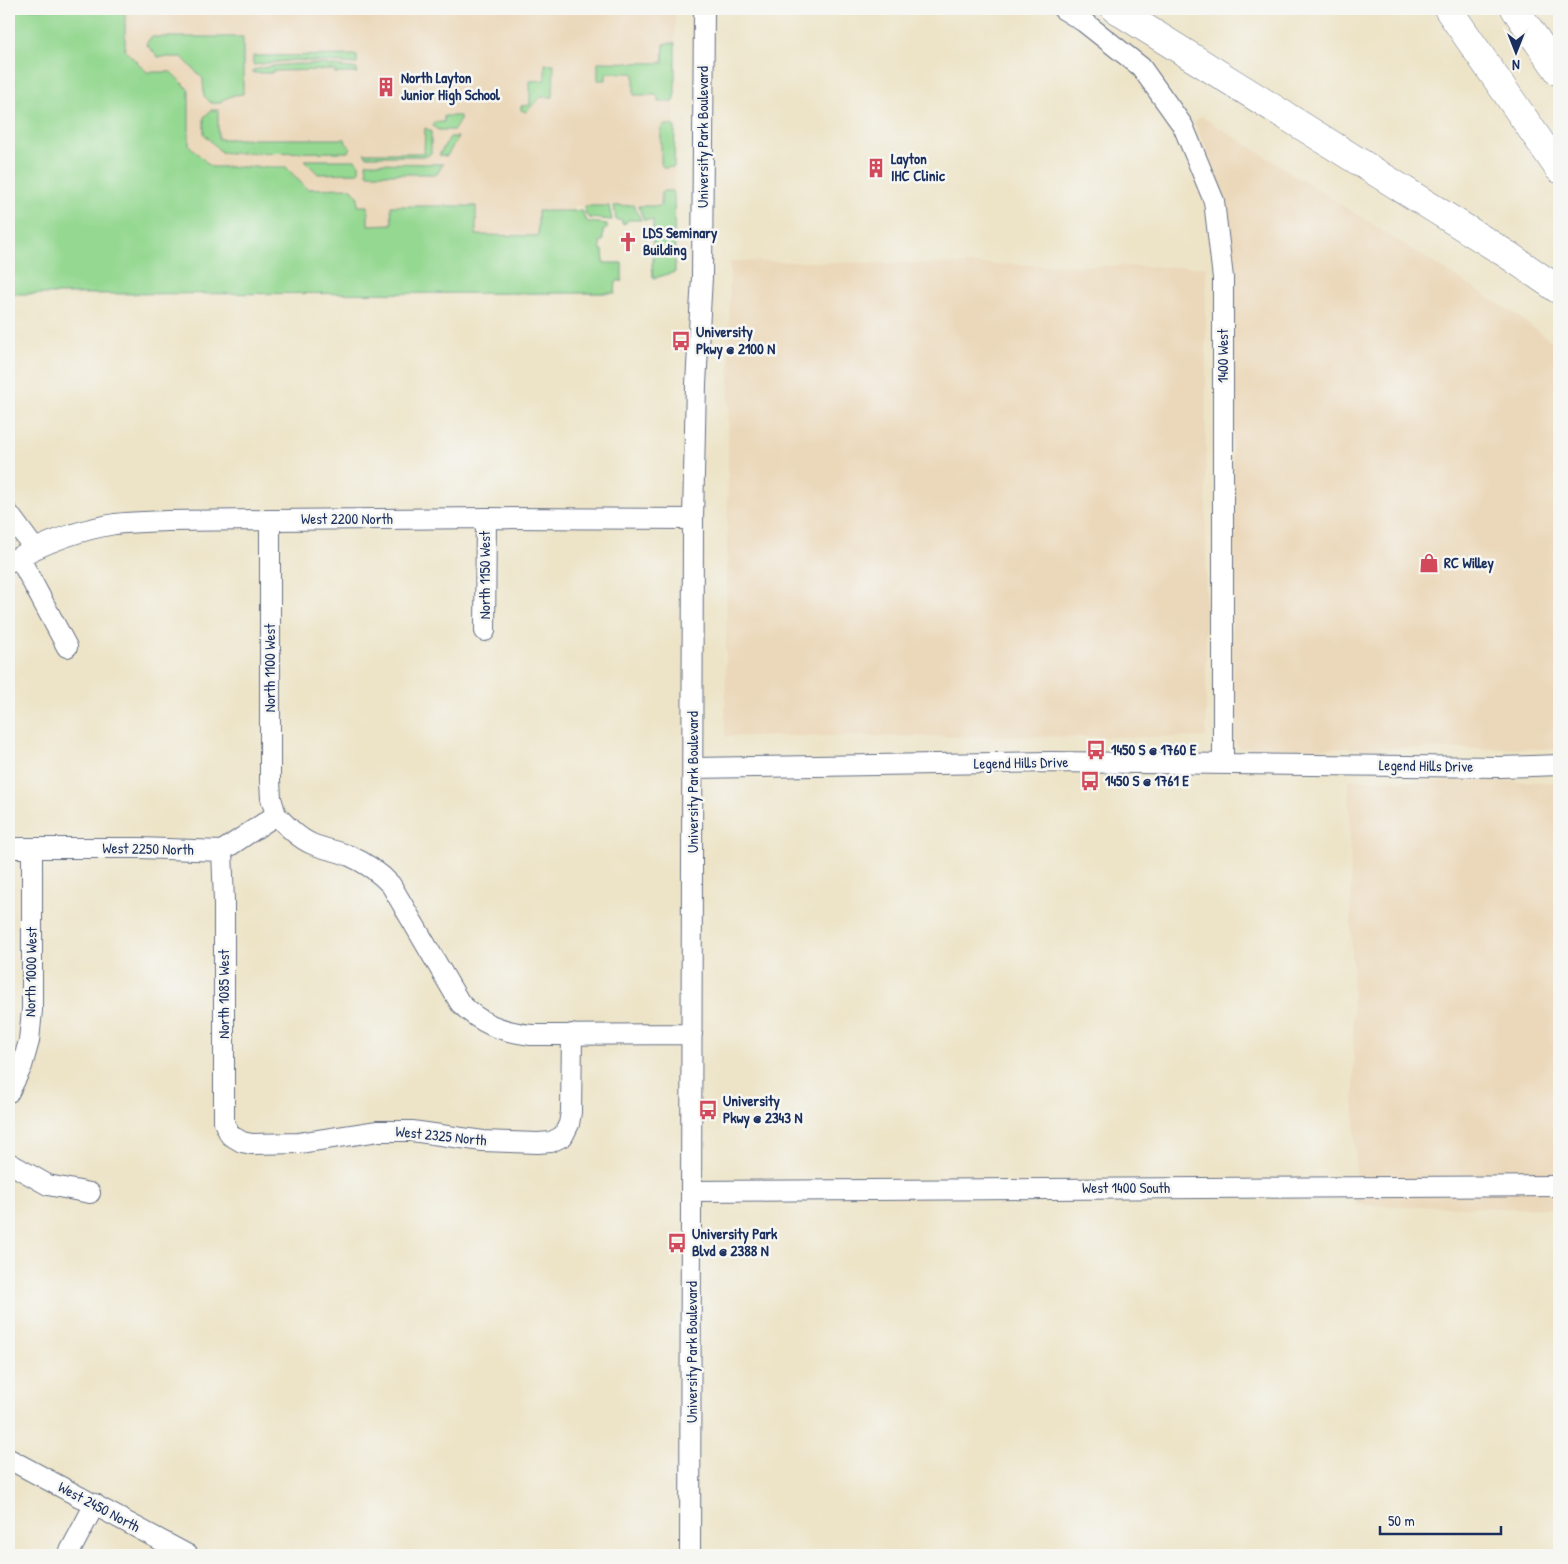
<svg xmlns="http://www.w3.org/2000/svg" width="1568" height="1564" viewBox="0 0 1568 1564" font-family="'Patrick Hand',sans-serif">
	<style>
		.built { fill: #ebd8ba }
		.green { fill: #94d891; stroke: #588478 }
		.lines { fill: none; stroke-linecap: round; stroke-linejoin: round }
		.minor-casing { stroke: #646e83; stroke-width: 22 }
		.highway-casing { stroke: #646e83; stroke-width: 29 }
		.minor { stroke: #fff; stroke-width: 20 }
		.highway { stroke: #fff; stroke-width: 28 }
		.labels { text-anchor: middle; stroke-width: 5; stroke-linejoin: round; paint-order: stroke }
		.poi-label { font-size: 15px; font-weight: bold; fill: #1b2f5e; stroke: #f6f6f2; text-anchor: start }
		.street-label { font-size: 15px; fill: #1b2f5e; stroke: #f6f6f2 }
	</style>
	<rect width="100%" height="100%" fill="#f6f6f2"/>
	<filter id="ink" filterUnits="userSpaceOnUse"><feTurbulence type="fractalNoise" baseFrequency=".02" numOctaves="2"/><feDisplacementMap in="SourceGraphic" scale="10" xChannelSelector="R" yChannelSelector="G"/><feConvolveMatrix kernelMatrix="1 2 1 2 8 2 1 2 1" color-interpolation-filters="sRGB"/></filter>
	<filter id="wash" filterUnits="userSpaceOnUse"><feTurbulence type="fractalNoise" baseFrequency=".0096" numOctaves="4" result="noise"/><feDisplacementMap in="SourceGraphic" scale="20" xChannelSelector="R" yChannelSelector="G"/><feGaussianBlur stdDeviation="1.12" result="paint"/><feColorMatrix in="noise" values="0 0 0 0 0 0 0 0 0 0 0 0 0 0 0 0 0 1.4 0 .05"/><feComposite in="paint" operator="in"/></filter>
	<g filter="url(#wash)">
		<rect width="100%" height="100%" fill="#ede4c8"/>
		<!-- built -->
		<path class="built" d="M9 9H675L674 205 574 206 572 293 9 294Z
			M1201 116 1516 315 1559 347V749L1242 748 1236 744 1232 734 1233 265 1231 230 1224 198 1213 163 1194 122Z
			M730 261 1206 267V737L725 736Z
			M1349 780 1559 782V1209L1356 1205Z"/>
		<!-- green -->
		<path class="green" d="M9 9H125V50L147 72H171L189 90V145L211 167H286L307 189 351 188 358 196V206H368V225L392 224 391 206H476V235L538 236V211H582L585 219 589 222 607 224V229H603V241H600L601 250H603L604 263H622V281H616L615 293 9 294Z
			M151 37H243V94L234 95 222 100 221 103H211L204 96 203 79 182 57H158L146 44Z
			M667 43H675V100L673 102H658V97L656 95H634V73H606V80H598V62L663 63 664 44Z
			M357 55V64L295 60 253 65V56Z
			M294 64H321L357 69V73H335L334 70 272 71V73H253V70L272 66Z
			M545 64H554L553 97H541L526 112 521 110V106L530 105V81L545 80Z
			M211 110H218V139H345L346 143 351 148 348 152 222 153 204 134V117Z
			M444 116H460V120L454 130H438L433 126 434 122H444Z
			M664 125H671L675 127 674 167 664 168 661 164V128Z
			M425 128 431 131V153L427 156H366L364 153H424Z
			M450 137H458L447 156 439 155Z
			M304 160H355L359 164V173L318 174Z
			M366 163 443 164 437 174H367Z
			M663 191H672L674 194 675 272 655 278 653 277 652 263 653 262V220H644L638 206H661V193Z
			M634 205 641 220H627L626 223 622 224V220H616L614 206Z
			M585 206H609L612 220 589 218 585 213Z"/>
	</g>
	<g filter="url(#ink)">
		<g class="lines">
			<defs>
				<path id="minor" d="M1063 9 1084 22 1141 67 1183 126 1214 201 1223 278V763
					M9 514 34 548
					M270 520V781L271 798 276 815
					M19 557 67 647
					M9 562C42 544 77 530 115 524 132 522 149 522 166 521L486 518 693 519
					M485 631 486 518
					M693 768 1050 762 1500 767 1559 765
					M276 815C287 826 298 838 312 844 324 849 338 851 350 856 366 863 379 872 391 885L460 1003C482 1025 501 1031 531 1035L692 1034
					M9 848H139L222 851 276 815
					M222 851 224 901V1122L230 1135 242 1142 252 1144 299 1143 378 1131H412L483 1141 538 1143 551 1142 563 1136 569 1124 571 1112 572 1034
					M9 1092 22 1066 29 1041 32 1010V849
					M9 1163 48 1185 90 1193
					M692 1191 1559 1186
					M9 1459 188 1555
					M68 1555 95 1504
					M690 1555 693 519 696 384 702 277 704 9"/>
				<path id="highway" d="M1115 9 1508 255 1559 290
					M1448 9 1559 169
					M1515 9 1559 72"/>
			</defs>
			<!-- minor casing -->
			<use href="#minor" class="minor-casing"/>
			<!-- highway casing -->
			<use href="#highway" class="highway-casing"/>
			<!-- minor -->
			<use href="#minor" class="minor"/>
			<!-- highway -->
			<use href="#highway" class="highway"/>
		</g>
	</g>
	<!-- icons -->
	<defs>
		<symbol id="building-bare" viewBox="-9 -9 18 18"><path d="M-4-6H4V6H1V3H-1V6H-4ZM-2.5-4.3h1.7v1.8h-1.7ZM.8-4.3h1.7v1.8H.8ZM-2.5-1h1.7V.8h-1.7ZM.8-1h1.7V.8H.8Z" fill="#d1495b" stroke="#f6f6f2" stroke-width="2.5" paint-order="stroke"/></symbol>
		<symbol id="church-bare" viewBox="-9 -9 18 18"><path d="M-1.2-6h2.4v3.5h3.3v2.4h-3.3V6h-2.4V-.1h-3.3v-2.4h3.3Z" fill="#d1495b" stroke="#f6f6f2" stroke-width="2.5" paint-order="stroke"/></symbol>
		<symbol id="bus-bare" viewBox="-9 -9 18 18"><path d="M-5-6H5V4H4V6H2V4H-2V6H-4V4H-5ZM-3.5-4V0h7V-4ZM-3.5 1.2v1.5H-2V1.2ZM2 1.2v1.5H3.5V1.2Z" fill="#d1495b" stroke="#f6f6f2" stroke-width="2.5" paint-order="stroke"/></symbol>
		<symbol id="shop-bare" viewBox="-9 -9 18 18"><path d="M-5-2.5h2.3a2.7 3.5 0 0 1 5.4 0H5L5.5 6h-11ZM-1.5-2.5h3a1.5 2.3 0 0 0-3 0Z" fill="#d1495b" stroke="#f6f6f2" stroke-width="2.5" paint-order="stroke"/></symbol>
	</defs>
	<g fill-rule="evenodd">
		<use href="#building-bare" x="372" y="73" width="28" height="28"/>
		<use href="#building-bare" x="862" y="154" width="28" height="28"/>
		<use href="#church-bare" x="614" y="228" width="28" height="28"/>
		<use href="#bus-bare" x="667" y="327" width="28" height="28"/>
		<use href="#shop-bare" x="1415" y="549" width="28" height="28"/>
		<use href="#bus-bare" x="1082" y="736" width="28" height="28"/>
		<use href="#bus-bare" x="1076" y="767" width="28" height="28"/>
		<use href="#bus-bare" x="694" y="1096" width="28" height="28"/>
		<use href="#bus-bare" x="663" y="1229" width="28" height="28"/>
	</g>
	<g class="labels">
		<!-- poi labels -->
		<g class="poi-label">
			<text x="401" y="83">North Layton<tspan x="401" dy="17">Junior High School</tspan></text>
			<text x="891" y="164">Layton<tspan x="891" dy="17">IHC Clinic</tspan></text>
			<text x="643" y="238">LDS Seminary<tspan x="643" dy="17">Building</tspan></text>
			<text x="696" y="337">University<tspan x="696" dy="17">Pkwy @ 2100 N</tspan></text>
			<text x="1444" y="568">RC Willey</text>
			<text x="1111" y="755">1450 S @ 1760 E</text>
			<text x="1105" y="786">1450 S @ 1761 E</text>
			<text x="723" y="1106">University<tspan x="723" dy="17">Pkwy @ 2343 N</tspan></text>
			<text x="692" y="1239">University Park<tspan x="692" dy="17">Blvd @ 2388 N</tspan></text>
		</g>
		<!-- street labels -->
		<g class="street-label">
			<text transform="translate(703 137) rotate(-90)" y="5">University Park Boulevard</text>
			<text transform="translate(1223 356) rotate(-90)" y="5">1400 West</text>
			<text x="347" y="524">West 2200 North</text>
			<text transform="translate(485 575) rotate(-90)" y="5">North 1150 West</text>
			<text transform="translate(270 668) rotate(-90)" y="5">North 1100 West</text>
			<text transform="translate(1021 763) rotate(-1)" y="5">Legend Hills Drive</text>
			<text transform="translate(1426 766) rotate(1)" y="5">Legend Hills Drive</text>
			<text transform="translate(693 782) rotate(-90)" y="5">University Park Boulevard</text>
			<text transform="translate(148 849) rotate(1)" y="5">West 2250 North</text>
			<text transform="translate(31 972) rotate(-89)" y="5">North 1000 West</text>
			<text transform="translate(224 994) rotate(-90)" y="5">North 1085 West</text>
			<text transform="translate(441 1136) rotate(6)" y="5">West 2325 North</text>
			<text x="1126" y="1193">West 1400 South</text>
			<text transform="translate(692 1352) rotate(-90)" y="5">University Park Boulevard</text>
			<text transform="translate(99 1507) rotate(28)" y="5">West 2450 North</text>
		</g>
	</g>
	<!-- margin -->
	<rect width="1568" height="1564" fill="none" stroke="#f6f6f2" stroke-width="30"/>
	<!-- north arrow -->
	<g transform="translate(1516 52) rotate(180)" stroke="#f6f6f2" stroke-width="4" paint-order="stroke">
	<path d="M0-4L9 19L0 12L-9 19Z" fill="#1b2f5e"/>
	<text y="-8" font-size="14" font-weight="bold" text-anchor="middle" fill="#1b2f5e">N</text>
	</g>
	<!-- scale -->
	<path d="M1380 1526v8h121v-8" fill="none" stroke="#1b2f5e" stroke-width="2.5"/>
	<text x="1388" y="1526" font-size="15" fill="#1b2f5e" stroke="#f6f6f2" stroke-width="4" paint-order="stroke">50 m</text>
</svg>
